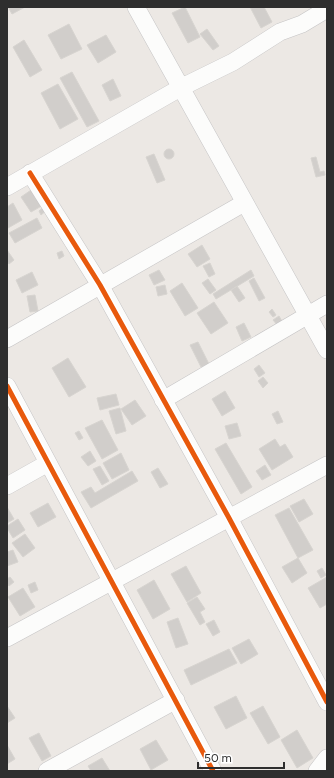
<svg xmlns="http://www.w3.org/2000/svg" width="334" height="778" viewBox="0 0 334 778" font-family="Figtree,sans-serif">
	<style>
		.building { fill: #d1cecb; stroke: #d7d4d0 }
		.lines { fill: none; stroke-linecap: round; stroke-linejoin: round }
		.minor-casing { stroke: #c5c4c5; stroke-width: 18 }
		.minor { stroke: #fcfcfb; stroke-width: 17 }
		.cycleway-casing { stroke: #fff; stroke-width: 8 }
		.cycleway { stroke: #e8590c; stroke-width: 5 }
	</style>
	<rect width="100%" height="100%" fill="#ece8e4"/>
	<!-- building -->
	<path class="building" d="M8 7H25L12 14Z
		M185 7 200 37 188 43 172 13Z
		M250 7H264L272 22 261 28Z
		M69 24 82 49 61 59 48 35Z
		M207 29 219 46 213 50 200 34Z
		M106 35 116 52 98 63 87 45Z
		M24 40 42 70 30 77 13 47Z
		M72 72 99 121 87 127 60 78Z
		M113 79 121 96 110 101 102 85Z
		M58 84 78 119 60 129 41 93Z
		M164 154a5 5 0 1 1 10 0a5 5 0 1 1-10 0Z
		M154 154 165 180 157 183 146 157Z
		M316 157 320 172 324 171 325 175 316 177 311 158Z
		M34 188 45 204 31 212 21 197Z
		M13 203 22 220 8 228 7 207Z
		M44 207 47 210 41 215 39 211Z
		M37 218 42 228 15 243 9 233Z
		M202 245 210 259 197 267 188 254Z
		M7 250 14 260 9 264 7 261Z
		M62 251 64 256 59 259 57 253Z
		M210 263 215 274 209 277 203 266Z
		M159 270 165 280 154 285 149 275Z
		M251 270 254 276 216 299 213 294Z
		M32 272 38 285 22 293 16 280Z
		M254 278 265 298 259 301 249 281Z
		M208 279 216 290 210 294 202 283Z
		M182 283 198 308 185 316 170 291Z
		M165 285 167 294 158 296 156 287Z
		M237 286 245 298 239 302 231 290Z
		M35 295 38 311 30 312 27 296Z
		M214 302 228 323 211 334 197 313Z
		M272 309 276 315 273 317 269 312Z
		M279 316 283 323 278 326 273 320Z
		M244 323 251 337 242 341 236 327Z
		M198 342 209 364 201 367 190 345Z
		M68 358 86 387 69 397 52 368Z
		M259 365 265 373 259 377 254 369Z
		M263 377 268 383 263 388 258 381Z
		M225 391 235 408 222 416 212 399Z
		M116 394 119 405 100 410 97 398Z
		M135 400 146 416 132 425 121 409Z
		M120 408 126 431 116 434 109 411Z
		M278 411 283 422 277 424 272 414Z
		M102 420 118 450 102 459 85 428Z
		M237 423 241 436 229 439 225 426Z
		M79 431 83 438 79 440 75 433Z
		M275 439 280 447 285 444 293 457 272 470 259 449Z
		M226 443 252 487 241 494 215 449Z
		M90 451 96 461 88 466 81 457Z
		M121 453 129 470 112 479 103 463Z
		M265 465 271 475 262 480 256 471Z
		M100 466 109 481 102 485 93 469Z
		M158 468 168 484 160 488 151 472Z
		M132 471 138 481 91 508 81 492 91 487 95 493Z
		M304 499 313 514 299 522 290 506Z
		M48 503 56 517 38 527 30 513Z
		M7 507 14 519 7 523Z
		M289 508 313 550 298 558 275 515Z
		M18 519 25 530 13 538 7 528V526Z
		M25 534 35 548 23 557 12 543Z
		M13 550 18 562 7 566V552Z
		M298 558 307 573 292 583 282 567Z
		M186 566 201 593 187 602 171 574Z
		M322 568 326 575 321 578 317 571Z
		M10 577 14 582 9 586 7 583V579Z
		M327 577V604L320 608 308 588Z
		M154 580 170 609 153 619 137 590Z
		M35 582 38 590 31 593 28 585Z
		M23 588 35 607 20 616 8 597Z
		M197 597 205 609 200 612 205 622 200 625 187 603Z
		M178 618 188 644 176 648 167 622Z
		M214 620 220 632 213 636 206 624Z
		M249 639 258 654 241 664 232 648Z
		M229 649 237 663 191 685 184 670Z
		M236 696 247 718 226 729 214 707Z
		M7 706 15 718 7 723Z
		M263 706 280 737 268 744 250 713Z
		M297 730 313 758 297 768 281 740Z
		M39 733 51 756 42 761 29 738Z
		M156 740 168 760 151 770 140 749Z
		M7 745 15 759 7 764Z
		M102 758 110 771H91L88 766Z"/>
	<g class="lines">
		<defs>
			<path id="minor" d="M136 7 327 350
				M30 173 100 285 229 518 327 702
				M7 187 180 88 233 62 280 32 302 24 327 9
				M7 339 244 203
				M7 386 213 771
				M163 400 327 304
				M7 486 48 463
				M7 638 327 465
				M47 771 176 700
				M317 771 327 758"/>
		</defs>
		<!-- minor casing -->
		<use href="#minor" class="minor-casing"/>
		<!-- minor -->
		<use href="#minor" class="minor"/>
		<defs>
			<path id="cycleway" d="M30 173 100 285 229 518 327 702
				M7 386 213 771"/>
		</defs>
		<!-- cycleway casing -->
		<use href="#cycleway" class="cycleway-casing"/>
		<!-- cycleway -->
		<use href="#cycleway" class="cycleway"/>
	</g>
	<!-- border -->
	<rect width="334" height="778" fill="none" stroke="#2e2e2e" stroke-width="16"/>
	<!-- scale -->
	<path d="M198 762v6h86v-6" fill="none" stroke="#2e2e2e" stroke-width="2"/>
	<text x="204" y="762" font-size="12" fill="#2e2e2e" stroke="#ffffff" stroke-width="3" paint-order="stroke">50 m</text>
</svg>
